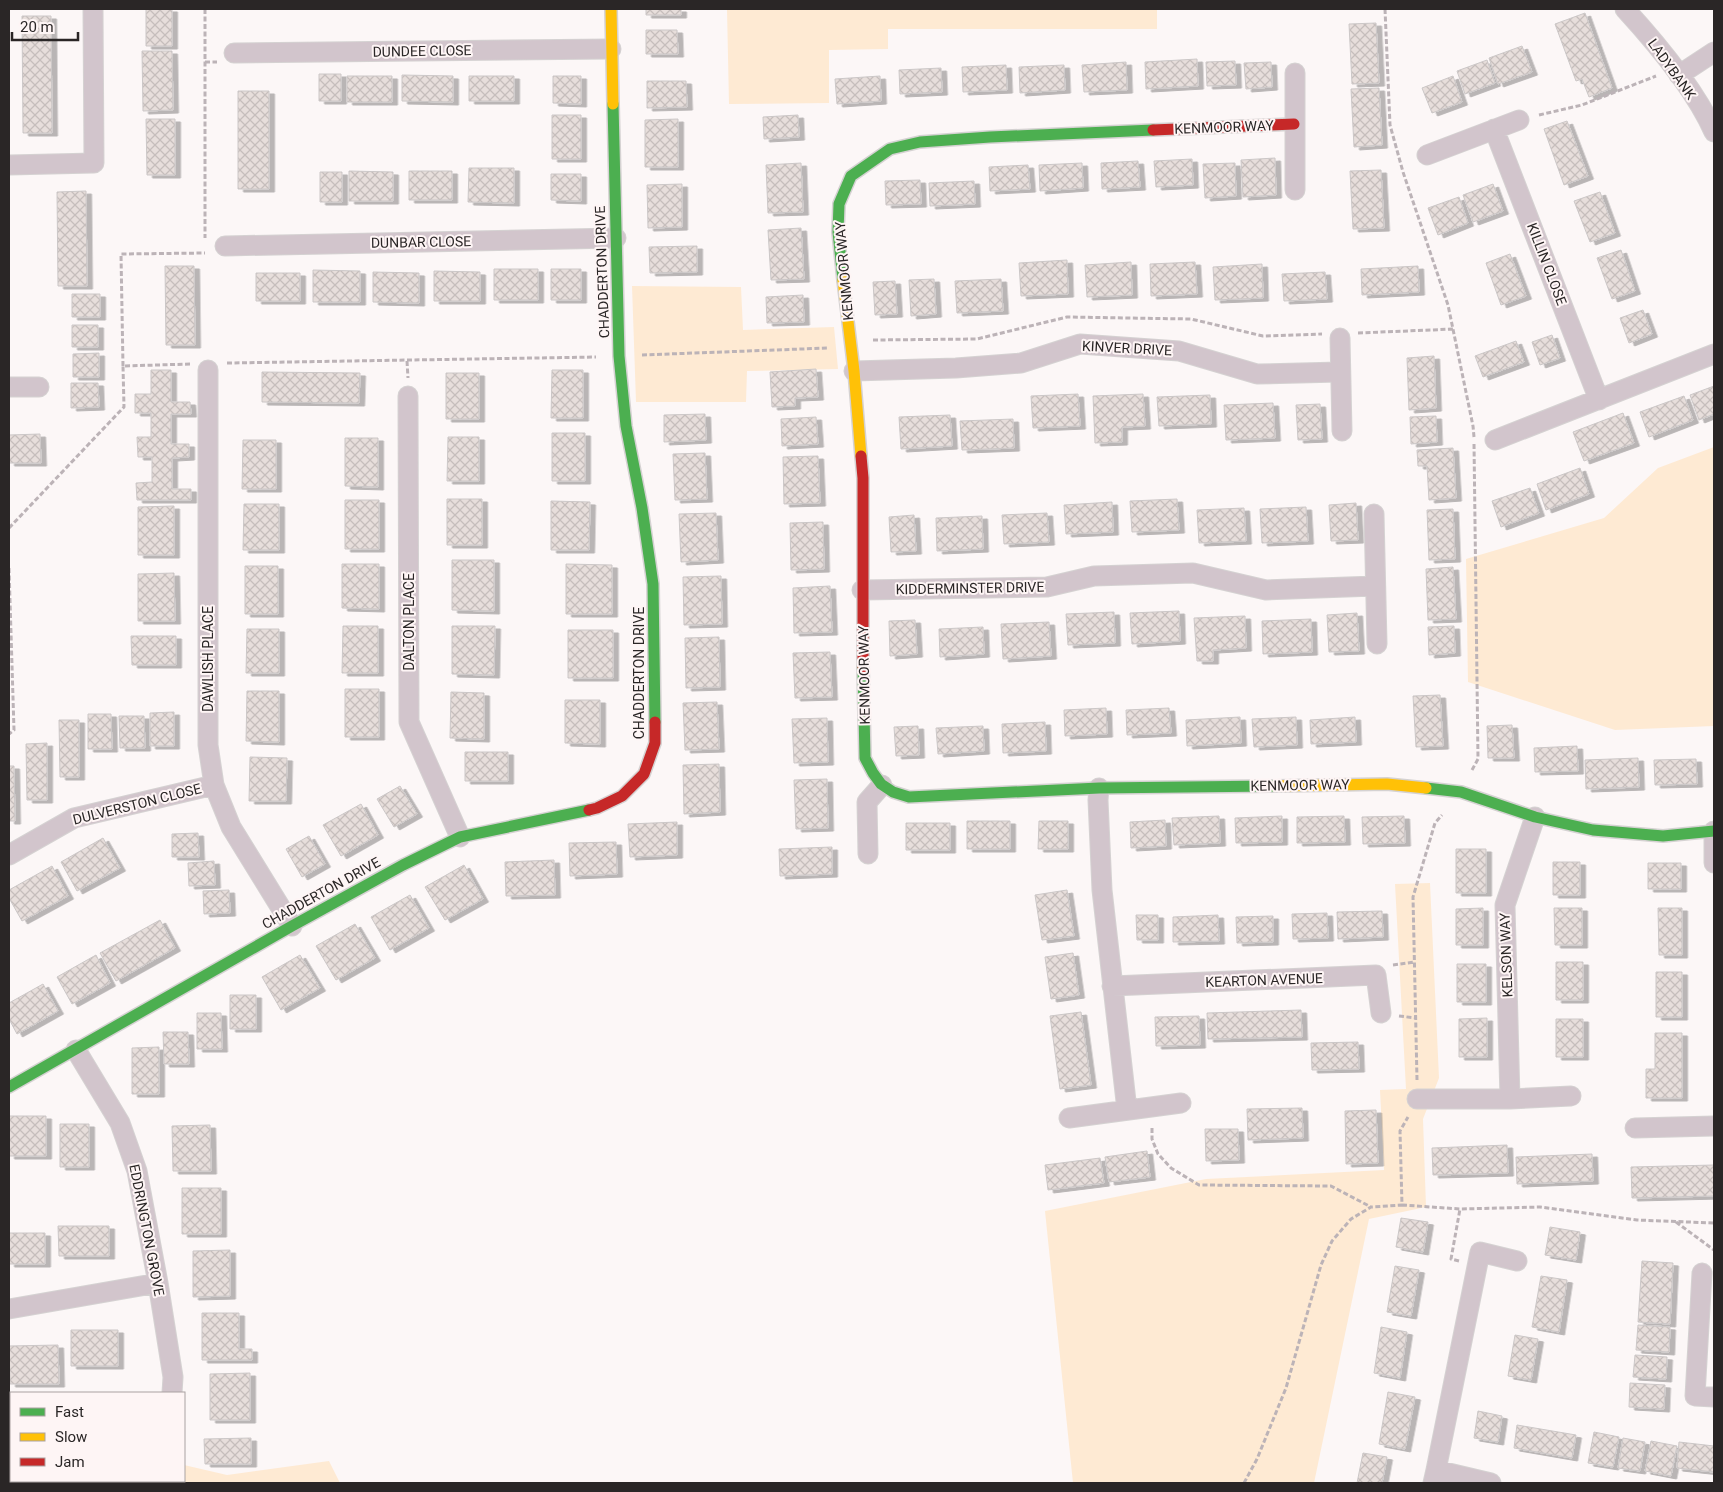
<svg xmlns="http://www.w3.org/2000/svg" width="1723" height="1492" viewBox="0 0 1723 1492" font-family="Roboto,sans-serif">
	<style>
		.grass { fill: #feead3 }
		.building { fill: url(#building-cross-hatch); stroke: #cbc7c7; filter: url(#shadow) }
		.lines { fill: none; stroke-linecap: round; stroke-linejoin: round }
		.street-casing { stroke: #d5d2d2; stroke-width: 21 }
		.fast-casing { stroke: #d5d2d2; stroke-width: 14 }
		.slow-casing { stroke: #d5d2d2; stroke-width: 14 }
		.jam-casing { stroke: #d5d2d2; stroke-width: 14 }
		.path { stroke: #bcb3b7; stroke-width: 3; stroke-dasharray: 5 2.5; stroke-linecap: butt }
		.street { stroke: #d2c5cc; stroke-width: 19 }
		.fast { stroke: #4caf50; stroke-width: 11 }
		.slow { stroke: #ffc107; stroke-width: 11 }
		.jam { stroke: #c62828; stroke-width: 11 }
		.labels { text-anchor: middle; stroke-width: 4; stroke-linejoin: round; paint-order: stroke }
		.street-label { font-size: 14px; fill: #2a2626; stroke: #fef5f5 }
	</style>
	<defs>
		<pattern id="building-cross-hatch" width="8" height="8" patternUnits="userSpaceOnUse" patternTransform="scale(1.25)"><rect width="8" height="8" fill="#e7dedb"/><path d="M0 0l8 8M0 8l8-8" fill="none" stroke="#c6bebc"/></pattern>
		<filter id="shadow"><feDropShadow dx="5.5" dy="3" stdDeviation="0" flood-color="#0004"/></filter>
	</defs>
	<rect width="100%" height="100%" fill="#fcf7f7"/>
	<!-- grass -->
	<path class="grass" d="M727 9H1157V29H888V49L829 50V103L729 104Z
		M632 286 741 287 743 330 834 327 838 369 747 371 746 402H636Z
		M1714 447V726L1615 730 1468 682 1466 559 1604 518 1658 468Z
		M1430 883 1439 1078 1423 1119 1426 1207 1369 1219 1314 1483H1073L1045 1211 1206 1179 1384 1170 1380 1090 1406 1089 1395 884Z
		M329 1461 340 1483 162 1482 163 1481H184V1465L227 1475Z"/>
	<!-- building -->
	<path class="building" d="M146 9H172V46H146Z
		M646 9H681V15H646Z
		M1585 13 1612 88 1589 97 1582 79 1576 81 1555 24Z
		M22 16H51L52 133H23Z
		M1376 23 1379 83 1352 84 1349 24Z
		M646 30H677L678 54H646Z
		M1522 46 1532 72 1498 84 1489 58Z
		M142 51H172L173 110 143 111Z
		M1197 59 1198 86 1146 89 1145 62Z
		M1487 60 1495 83 1465 94 1457 71Z
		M1235 61 1236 85 1207 86 1206 62Z
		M1126 62 1127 90 1084 92 1082 65Z
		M1271 62 1272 87 1246 89 1244 63Z
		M1006 65 1007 90 963 92 962 67Z
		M1064 65 1065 90 1020 93 1019 67Z
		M941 68 942 92 900 94 899 70Z
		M319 74H341V101H319Z
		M402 75 453 76V102L402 101Z
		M347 76H392V102H347Z
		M469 76H514V101H469Z
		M553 76H581V104L553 103Z
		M880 76 881 101 837 104 835 79Z
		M1453 76 1462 102 1432 113 1422 88Z
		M647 81H686L687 107 647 108Z
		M1379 88 1382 145 1354 147 1351 89Z
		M238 91H269V189H238Z
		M552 115H581V159H552Z
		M798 115 799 137 764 139 763 117Z
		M146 119H175V175H147Z
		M678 119V167H645V120Z
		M1567 121 1588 176 1564 185 1544 129Z
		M1275 158 1276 195 1243 197 1241 160Z
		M1192 159 1193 185 1156 187 1154 161Z
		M1138 161 1140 187 1102 189 1101 163Z
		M801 163 803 212 768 213 766 165Z
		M1082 163 1083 188 1040 191 1039 165Z
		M1235 163 1236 196 1205 198 1203 164Z
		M1028 165 1030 189 990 191 989 167Z
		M469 168H514V203L468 202Z
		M1381 170 1384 228 1353 229 1350 171Z
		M349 171 393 172V201H349Z
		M409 171H452V200H409Z
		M320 172H342V202H320Z
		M551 174H581V201L551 200Z
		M920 180 921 204 886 205 885 181Z
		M974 181 975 204 930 206 929 183Z
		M682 184V227L648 228 647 185Z
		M1493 184 1503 211 1473 222 1463 195Z
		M86 191 87 286H58L57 192Z
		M1600 192 1615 233 1590 242 1574 201Z
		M1459 197 1468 223 1438 235 1428 208Z
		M801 228 804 279 771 280 768 230Z
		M697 246V272L650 273 649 247Z
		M1621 250 1635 291 1612 299 1597 258Z
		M1510 254 1526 296 1501 305 1486 263Z
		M1067 260 1068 294 1021 296 1019 263Z
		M1131 262 1132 295 1087 297 1085 265Z
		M1195 262 1197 294 1151 296 1150 264Z
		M1262 264 1263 298 1215 300 1213 267Z
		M165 266H194L195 345H166Z
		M1418 266 1419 292 1362 295 1361 269Z
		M494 269H538V300H494Z
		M551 269H581V300H551Z
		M313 270 360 271V302H313Z
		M434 271 480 272V301H434Z
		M373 272 419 273V303L373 302Z
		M1325 272 1327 299 1284 301 1282 274Z
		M256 273H300V301H256Z
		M934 279 936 314 911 316 909 280Z
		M1001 279 1003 311 957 313 955 281Z
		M895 281 897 314 875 315 873 282Z
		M72 294H100V317H72Z
		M803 295 804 322 767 323 766 297Z
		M1643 310 1652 334 1629 343 1620 318Z
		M72 325H98V347H72Z
		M1552 335 1560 358 1540 365 1532 342Z
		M1516 341 1524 362 1483 377 1475 356Z
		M99 353V377H73V354Z
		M1434 356 1436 408 1409 410 1407 358Z
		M816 369 818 397 795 398V406L772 407 770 372Z
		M151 370H171V402H190L191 414H171V444H189V457L172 458V489H191V500H137L136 483 152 482V457H138L137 437H151V413H135V394H151Z
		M552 370H583V418H551Z
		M262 372 360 373 359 403 262 402Z
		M446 373H479V419H446Z
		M71 383H98L99 407 71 408Z
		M1714 386V414L1699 420 1690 395Z
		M1078 394 1080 426 1033 428 1031 396Z
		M1143 394 1145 426 1122 427V442L1095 443 1093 396Z
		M1210 395 1211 424 1159 426 1157 397Z
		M1684 396 1693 420 1649 437 1640 412Z
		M1273 403 1275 438 1226 440 1224 405Z
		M1320 404 1322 439 1298 440 1296 405Z
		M1623 413 1634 443 1584 461 1573 432Z
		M705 414 706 440 664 442V415Z
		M950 415 952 446 901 449 899 417Z
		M1436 416 1437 442 1411 444 1410 417Z
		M816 417 818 444 782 446 781 419Z
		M1013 419 1014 448 962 450 960 421Z
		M552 433H585V481H552Z
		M40 434 41 463H9V435Z
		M448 437H479V481H447Z
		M345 438H378V487L345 486Z
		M243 440H276V489H242Z
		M1453 448 1456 498 1429 500 1427 466H1418L1417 450Z
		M705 453 707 499 675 500 673 454Z
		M818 456 820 503 784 504 783 457Z
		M1580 468 1589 494 1546 510 1537 484Z
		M1530 488 1539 513 1501 527 1492 501Z
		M447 499H482V545H447Z
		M1177 499 1179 530 1132 532 1130 501Z
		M345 500H379V549H345Z
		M551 501 590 502 589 550H551Z
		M1112 502 1113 532 1066 534 1064 505Z
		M1356 503 1358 540 1331 541 1329 505Z
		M244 504H279V550H243Z
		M174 506V555H138V507Z
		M1306 507 1308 541 1262 543 1260 509Z
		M1244 508 1246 541 1199 543 1197 510Z
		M1453 509 1455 559 1429 560 1427 510Z
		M716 513 718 560 681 562 679 514Z
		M1047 513 1049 542 1004 544 1002 515Z
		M914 515 916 551 891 552 889 517Z
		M982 516 983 549 937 551 936 518Z
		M823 522 824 569 791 570 790 523Z
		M452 560H494V611L452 610Z
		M342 564H379V609L342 608Z
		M566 564 612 565V614H566Z
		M245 566H278V614H245Z
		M1453 567 1456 619 1428 620 1426 569Z
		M174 573 175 621H138V574Z
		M721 576 722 624 684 625 683 577Z
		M830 586 832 632 794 633 793 588Z
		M1179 611 1180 641 1132 644 1130 613Z
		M1114 612 1115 643 1068 645 1066 614Z
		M1357 613 1359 651 1329 652 1327 615Z
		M1245 616 1246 648 1213 650V661H1197L1194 618Z
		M1311 619 1312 652 1263 654 1262 621Z
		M915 620 917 654 890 656 889 621Z
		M1049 622 1051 656 1003 659 1001 624Z
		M343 626H378V673H342Z
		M452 626H495L494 675 452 674Z
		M1454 626 1455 653 1429 655 1428 627Z
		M983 627 984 654 940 657 939 629Z
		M247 629H279V673H246Z
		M568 630H613V678H568Z
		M131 636H176V665H132Z
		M719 637 720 687 686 688 685 638Z
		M830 652 832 697 795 698 793 653Z
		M345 689H379V737H345Z
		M247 691H279V742L246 741Z
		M451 692 484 693V739L450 738Z
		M1440 695 1443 746 1416 747 1413 696Z
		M565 700H600V744L565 743Z
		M717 702 719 749 685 750 683 703Z
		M1106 708 1107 734 1065 736 1064 710Z
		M1169 708 1171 733 1127 735 1126 710Z
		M174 712V746H150V713Z
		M88 714H111L112 749H88Z
		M119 716H144L145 748H120Z
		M1240 717 1241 743 1187 746 1186 720Z
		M1296 717 1297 745 1254 747 1252 719Z
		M1355 717 1356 742 1311 744 1310 720Z
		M827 718 828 762 794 763 792 719Z
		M59 720H79V777H60Z
		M1045 722 1046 751 1003 753 1002 724Z
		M1512 725 1514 758H1488L1487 726Z
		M918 726 919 755 896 756 894 727Z
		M983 726 984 751 938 754 936 728Z
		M47 743V800H27L26 744Z
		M1577 746 1578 771 1535 772 1534 748Z
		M465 752H508V781H465Z
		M250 757 287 758 286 801H249Z
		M1638 758 1639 787 1586 789 1585 760Z
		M1696 759 1697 784 1655 785 1654 760Z
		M719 764 720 812 684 814 683 765Z
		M9 766H14L15 821H9Z
		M827 779 828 828 796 829 794 780Z
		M400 786 417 814 394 827 377 799Z
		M361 804 378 835 341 856 323 825Z
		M1219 816 1220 843 1174 845 1172 818Z
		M1282 816V842L1236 843 1235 818Z
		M1344 816 1345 842 1297 843V817Z
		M1404 816 1405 843 1363 844 1362 817Z
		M1165 820 1166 846 1131 848 1130 822Z
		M967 821H1010V849H967Z
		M1039 821H1068V849H1038Z
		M677 822V855L630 857 628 824Z
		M906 823H950V850H906Z
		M198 833 199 857H172V834Z
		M309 836 325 864 302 877 286 849Z
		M103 838 120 868 77 891 61 862Z
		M616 842 617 874 570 876 569 843Z
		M832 847V874L780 876 779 849Z
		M1456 849H1486V893H1456Z
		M554 860 555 895 506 896 505 862Z
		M214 861 215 885 189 886 188 863Z
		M1553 862H1580V895H1553Z
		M1648 863H1681V889H1648Z
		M464 865 483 899 445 920 425 887Z
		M52 866 68 896 22 921 9 898V890Z
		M229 890 230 913 204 914 203 891Z
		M1067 890 1074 936 1042 940 1035 895Z
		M410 895 429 928 390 950 371 917Z
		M1483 908V945H1456V909Z
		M1554 908H1582V945H1555Z
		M1658 908H1682V955H1659Z
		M1382 911 1383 937 1338 939 1337 912Z
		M1327 913 1328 938 1293 939 1292 914Z
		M1136 915H1158V940H1137Z
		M1218 915 1219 941 1173 942V917Z
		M1273 916V942L1237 943 1236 917Z
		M160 920 175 948 116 981 100 953Z
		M355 924 375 958 336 980 316 946Z
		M1073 953 1079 995 1051 999 1045 957Z
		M96 955 110 983 72 1004 57 977Z
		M300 955 320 988 281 1010 262 977Z
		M1556 962H1583V1000H1556Z
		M1457 964H1486V1002H1457Z
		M1656 972H1682V1017H1656Z
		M43 984 58 1011 17 1034 9 1019V1003Z
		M230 995H256V1029H230Z
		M1301 1010 1302 1037 1208 1039 1207 1013Z
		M1081 1012 1091 1085 1060 1089 1050 1016Z
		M197 1013H221L222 1049H197Z
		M1199 1016 1200 1045 1156 1046 1155 1017Z
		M1487 1018V1057H1459V1019Z
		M1556 1019H1583V1057H1556Z
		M163 1032H188L189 1064H164Z
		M1655 1033H1682V1098H1646V1069H1655Z
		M1358 1042 1359 1069 1312 1070 1311 1043Z
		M159 1047V1094H132V1048Z
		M1302 1108 1303 1138 1248 1140 1247 1109Z
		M1376 1110 1378 1163 1346 1164 1345 1111Z
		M9 1116H46V1156H9Z
		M60 1124H89V1167H60Z
		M210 1125 211 1171H173L172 1126Z
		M1205 1129H1238L1239 1160 1206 1161Z
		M1507 1145 1508 1173 1433 1175 1432 1148Z
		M1147 1151 1150 1177 1109 1182 1105 1157Z
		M1592 1154 1593 1181 1517 1184 1516 1157Z
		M1100 1158 1104 1183 1048 1190 1045 1165Z
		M1714 1165V1196L1632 1198 1631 1167Z
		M182 1188H221V1234H182Z
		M1401 1218 1428 1222 1423 1252 1396 1247Z
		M58 1226H109V1256H59Z
		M1550 1227 1580 1232 1576 1260 1545 1255Z
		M9 1233H45V1264H9Z
		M230 1250V1296L193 1297V1251Z
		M1642 1261 1673 1263 1670 1324 1638 1322Z
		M1395 1266 1419 1270 1411 1316 1387 1312Z
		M1541 1276 1567 1280 1559 1332 1532 1327Z
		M202 1313H239V1349H252V1360H202Z
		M1638 1325 1670 1327 1669 1352 1636 1350Z
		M1381 1327 1407 1332 1400 1378 1374 1373Z
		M71 1330H118V1366H71Z
		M1515 1335 1538 1339 1531 1380 1508 1376Z
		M58 1345 59 1384H10L9 1346Z
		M1635 1355 1667 1357 1666 1379 1633 1377Z
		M250 1373V1420H210V1374Z
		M1630 1383 1665 1385 1664 1409 1629 1407Z
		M1388 1392 1415 1397 1405 1449 1379 1444Z
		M1478 1411 1502 1416 1498 1442 1474 1438Z
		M1517 1425 1576 1435 1572 1458 1514 1448Z
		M1594 1432 1619 1437 1613 1467 1588 1463Z
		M251 1438V1464H205L204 1439Z
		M1623 1438 1645 1442 1640 1471 1618 1468Z
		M1651 1441 1677 1446 1671 1476 1645 1471Z
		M1679 1442 1714 1446V1472L1677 1468Z
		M1363 1453 1387 1457 1382 1483H1357Z
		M12 1481H56V1483H12Z"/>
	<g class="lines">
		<defs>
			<path id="street" d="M1625 9C1657 44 1695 89 1714 132
				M234 53 611 49
				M1295 73V190
				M1679 75 1714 52
				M1494 129 1599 400
				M1427 155 1519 120
				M9 165 94 163 93 9
				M225 246 616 238
				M1340 338 1342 431
				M208 370V745L214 785 231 827 292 926
				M854 371 956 368 1021 363 1080 344 1179 351 1257 374 1340 372
				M9 387H39
				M408 396 409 722 460 837
				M1495 440 1714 354
				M1374 514 1377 644
				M862 590 1047 587 1094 576 1193 573 1266 590 1375 586
				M1099 788 1098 800 1102 890 1127 1110
				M1714 831V863
				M868 854 867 802 882 785
				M9 855 74 818 214 785
				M1112 986 1376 975 1381 1013
				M76 1050 120 1123 137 1171 158 1283 173 1377 172 1393
				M1417 1099H1510L1571 1096
				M1510 1099 1505 905 1535 817
				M1069 1118 1181 1103
				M1635 1128 1714 1126
				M1702 1273 1695 1396 1714 1397
				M9 1309 158 1283
				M1436 1470 1480 1252 1517 1261
				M139 1483 142 1481
				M1433 1483 1436 1470 1491 1483"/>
			<path id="fast" d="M613 104 619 356 626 426 642 508 653 584 655 722
				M843 280 838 232 839 204 851 176 890 149 920 142 990 137 1153 130
				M863 667 865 758 873 773 881 784 893 792 909 797 1099 788 1276 786
				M1426 788 1461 792 1535 817 1593 830 1663 836 1714 831
				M9 1087 292 926 403 865 460 837 589 810"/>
			<path id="slow" d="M611 9 613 104
				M843 280 854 371 861 456
				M1276 786 1387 784 1426 788"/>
			<path id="jam" d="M1153 130 1294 124
				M861 456 863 478V667
				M589 810 597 808 622 796 644 774 655 743V722"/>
		</defs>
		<!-- street casing -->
		<use href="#street" class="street-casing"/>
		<!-- fast casing -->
		<use href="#fast" class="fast-casing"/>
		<!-- slow casing -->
		<use href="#slow" class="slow-casing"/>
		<!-- jam casing -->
		<use href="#jam" class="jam-casing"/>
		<!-- path -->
		<path class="path" d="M205 9V238
			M1385 9 1390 125 1403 172 1448 305 1473 426 1474 437
			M205 62H217
			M1539 115 1582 105 1656 76
			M1358 333 1454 329
			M873 340 977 339 1067 317 1191 319 1263 336 1322 334
			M642 355 828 348
			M407 361 408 378
			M227 363 596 357
			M123 366 121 254 205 253
			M9 528 124 407 123 366 191 364
			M9 568 14 730 9 734
			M1472 770 1478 759 1474 443
			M1393 965 1415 962
			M1399 1016 1416 1018
			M1417 1080 1413 897 1435 823 1442 815
			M1152 1128V1139L1158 1154 1171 1168 1199 1185 1331 1186 1371 1207
			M1402 1205 1460 1209 1540 1207 1637 1220 1714 1223
			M1676 1222 1714 1250
			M1459 1261 1451 1259 1460 1209
			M178 1481 180 1483
			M1244 1483 1257 1459 1286 1388 1321 1265 1332 1241 1351 1219 1371 1207 1402 1205 1400 1131 1408 1117"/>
		<!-- street -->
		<use href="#street" class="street"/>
		<!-- fast -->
		<use href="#fast" class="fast"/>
		<!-- slow -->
		<use href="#slow" class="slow"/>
		<!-- jam -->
		<use href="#jam" class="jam"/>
	</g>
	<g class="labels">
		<!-- street labels -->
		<g class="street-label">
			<text transform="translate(422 51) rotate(-1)" y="5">DUNDEE CLOSE</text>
			<text transform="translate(1672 69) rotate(54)" y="5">LADYBANK</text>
			<text transform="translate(1224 127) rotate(-2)" y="5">KENMOOR WAY</text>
			<text transform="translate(421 242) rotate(-1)" y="5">DUNBAR CLOSE</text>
			<text transform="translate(1547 264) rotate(69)" y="5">KILLIN CLOSE</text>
			<text transform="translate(844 271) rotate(-95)" y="5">KENMOOR WAY</text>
			<text transform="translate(602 272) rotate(-92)" y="5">CHADDERTON DRIVE</text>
			<text transform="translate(1127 348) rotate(3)" y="5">KINVER DRIVE</text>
			<text transform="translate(970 588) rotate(-1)" y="5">KIDDERMINSTER DRIVE</text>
			<text transform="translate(409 622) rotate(-90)" y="5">DALTON PLACE</text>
			<text transform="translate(208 659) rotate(-90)" y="5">DAWLISH PLACE</text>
			<text transform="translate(639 673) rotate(-90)" y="5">CHADDERTON DRIVE</text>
			<text transform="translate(864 675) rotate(-91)" y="5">KENMOOR WAY</text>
			<text transform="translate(1300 785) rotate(-1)" y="5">KENMOOR WAY</text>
			<text transform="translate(137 804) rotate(-14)" y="5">DULVERSTON CLOSE</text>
			<text transform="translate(321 893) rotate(-29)" y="5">CHADDERTON DRIVE</text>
			<text transform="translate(1506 955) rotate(-92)" y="5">KELSON WAY</text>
			<text transform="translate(1264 980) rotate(-2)" y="5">KEARTON AVENUE</text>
			<text transform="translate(147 1230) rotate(79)" y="5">EDDRINGTON GROVE</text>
		</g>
	</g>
	<!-- border -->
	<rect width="1723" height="1492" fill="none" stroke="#2a2626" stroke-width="20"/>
	<!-- legend -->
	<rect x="10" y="1392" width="175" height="90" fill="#fef5f5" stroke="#a9a2a2"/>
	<rect x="20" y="1408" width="25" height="8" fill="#4caf50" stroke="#a9a2a2"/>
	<text x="55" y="1417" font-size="15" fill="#2a2626">Fast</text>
	<rect x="20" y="1433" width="25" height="8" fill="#ffc107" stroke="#a9a2a2"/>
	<text x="55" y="1442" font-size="15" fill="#2a2626">Slow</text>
	<rect x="20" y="1458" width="25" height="8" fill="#c62828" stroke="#a9a2a2"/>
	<text x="55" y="1467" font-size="15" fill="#2a2626">Jam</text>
	<!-- scale -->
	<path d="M12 32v8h66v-8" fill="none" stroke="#2a2626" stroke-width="2.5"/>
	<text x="20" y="32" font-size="15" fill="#2a2626" stroke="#fef5f5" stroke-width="4" paint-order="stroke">20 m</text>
</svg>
